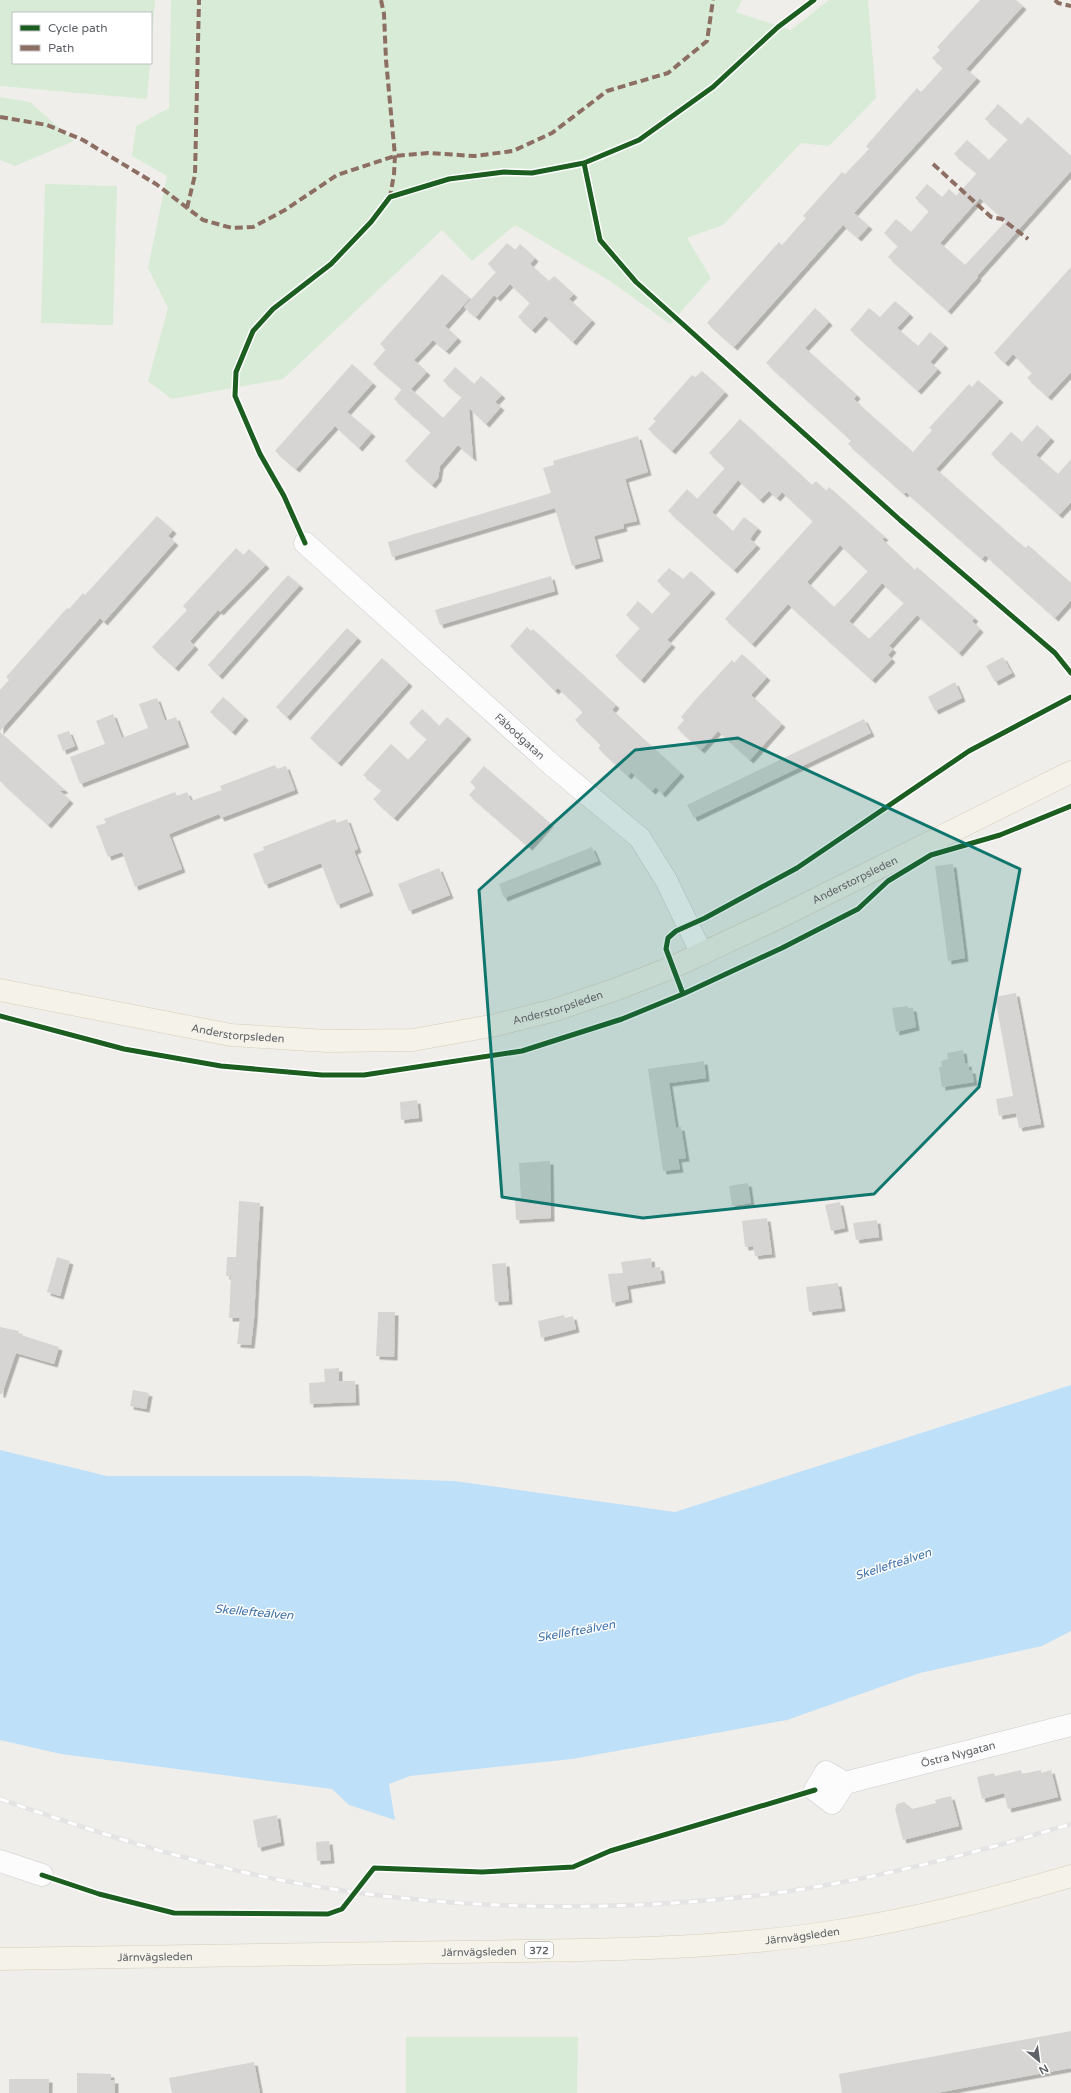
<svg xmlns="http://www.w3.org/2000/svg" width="1071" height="2093" viewBox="0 0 1071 2093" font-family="'Varela Round',sans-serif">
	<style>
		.green { fill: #d8ebd6 }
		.water { fill: #bfe0f9 }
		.building { fill: #d6d5d3; fill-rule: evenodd; filter: url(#shadow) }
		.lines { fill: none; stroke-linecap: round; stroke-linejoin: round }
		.minor-casing { stroke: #cbcccc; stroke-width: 23 }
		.major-casing { stroke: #d7ceb8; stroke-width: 23 }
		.minor { stroke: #fdfcfc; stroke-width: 22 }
		.major { stroke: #f4f2e9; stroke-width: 22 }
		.rail-casing { stroke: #e4e4e4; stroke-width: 4.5 }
		.rail { stroke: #fff; stroke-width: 3; stroke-dasharray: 9; stroke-linecap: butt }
		.quiet { stroke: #8d6e63; stroke-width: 4; stroke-dasharray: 8 4; stroke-linecap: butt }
		.cycleway-casing { stroke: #fff; stroke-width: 8 }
		.cycleway { stroke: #1b5e20; stroke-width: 5 }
		.marked { fill: #0f766e; fill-opacity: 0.2; stroke: #0f766e; stroke-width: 3; stroke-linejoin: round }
		.labels { text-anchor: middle; stroke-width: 3; stroke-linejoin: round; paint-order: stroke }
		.shield { fill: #fff; stroke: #8f9295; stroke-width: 1 }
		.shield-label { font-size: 10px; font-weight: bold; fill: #5f6368 }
		.street-label { font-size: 11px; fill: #5f6368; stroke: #fff }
		.water-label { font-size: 12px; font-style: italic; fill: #4174aa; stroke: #fff }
	</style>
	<defs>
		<filter id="shadow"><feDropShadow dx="3.5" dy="3.5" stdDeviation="0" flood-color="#0004"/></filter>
	</defs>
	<rect width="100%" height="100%" fill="#efeeea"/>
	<!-- green -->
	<path class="green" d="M0 0H155L151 50V13H13V63H150L147 99 0 86Z
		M171 0H742L736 12 791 30 829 0H868L876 98 829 146 801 143 723 225 687 238 711 278 670 324 610 281 515 225 472 261 442 230 283 379 172 399 148 381 168 308 148 268 167 176 132 156 136 126 169 108Z
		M0 97 30 102 74 141 15 166 0 160Z
		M45 184 117 186 113 325 41 323Z
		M406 2037H578L577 2093H406Z"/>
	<!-- water -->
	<path class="water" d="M1071 1385V1631L1042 1646 920 1673 787 1720 572 1759 410 1776 389 1784 395 1820 349 1805 332 1789 61 1754 0 1740V1450L107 1476H305L454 1481 675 1512Z"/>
	<!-- building -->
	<path class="building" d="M980 0H1016L1023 6 966 69 977 78 854 213 869 226 858 238 843 225 734 347 707 323 779 242 782 245 806 218 803 216 842 172 845 174 869 149 866 146 917 88 921 92 943 68 932 58 940 50 937 47Z
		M998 104 1021 125 1028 117 1071 156V171L977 276 978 277 948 311 888 257 898 246 884 233 896 219 911 232 929 211 915 198 927 184 942 197 949 189 956 196 977 173 954 154 967 140 989 160 1008 139 985 119ZM980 198 1006 221 965 265 940 243Z
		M507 243 515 250 520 244 535 258 530 264 549 281 554 276 574 294 569 299 592 320 573 342 545 316 532 330 518 317 530 303 510 284 497 298 494 295 476 317 464 307 496 272 488 264Z
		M1071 267V372L1048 397 1027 378 1032 373 1013 354 1005 363 994 353Z
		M442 274 470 298 445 326 458 338 446 351 433 340 414 360 427 372 411 389 443 418 462 397 443 381 455 367 474 384 481 376 502 395 495 402 501 407 486 424 469 408 473 458 458 445 440 466 438 478 432 485 405 461 431 432 394 399 402 389 373 364 386 349 380 344Z
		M895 301 910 314 897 328 918 346 930 332 945 345 930 362 938 369 918 391 850 330 869 308 880 317Z
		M815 308 829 322 805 348 857 395 854 399 862 407 913 452 932 430 929 428 969 384 972 387 978 380 1000 399 936 469 1017 541 1026 548 1028 545 1071 583V600L1055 618 985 555 982 559 906 492 904 494 848 444 851 440 766 363Z
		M352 364 373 383 347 412 372 433 359 448 335 426 296 469 275 451Z
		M702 371 725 392 672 451 648 429 656 421 653 419 692 375 695 377Z
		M740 419 812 485 816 481 826 491 829 487 885 537 882 539 915 570 917 567 975 618 972 621 980 629 959 653 917 615 889 646 893 649 888 655 892 659 872 680 788 604 752 644 725 619 813 521 782 492 777 498 769 491 760 500 738 480 712 512 733 531 744 517 758 528 750 539 757 545 734 570 668 511 687 489 697 499 725 468 709 453ZM840 545 868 571 834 607 807 582ZM882 583 904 603 869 639 849 621Z
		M1037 425 1051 438 1036 455 1058 474 1071 459V502L1059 515 991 454 1011 432 1022 442Z
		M638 436 648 472 625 479 637 521 623 524 624 528 594 536 600 558 572 566 555 508 392 557 388 542 551 493 543 468 554 465 553 461Z
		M157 516 173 530 168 536 175 542 104 622 100 618 0 731V690L9 680 6 677 67 608 69 609 83 593 85 595Z
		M236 548 243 555 249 549 266 565 220 612 218 610 190 641 195 646 175 668 152 647 187 610 183 606Z
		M669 568 683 579 691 571 712 590 667 640 672 644 641 680 615 656 640 628 626 615 638 601 652 614 671 593 657 581Z
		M288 575 300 585 219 676 208 665Z
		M551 576 555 591 440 625 435 610Z
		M527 627 531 631 533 629 616 705 612 710 681 773 662 794 656 787 652 791 631 772 628 776 598 748 601 745 575 720 583 712 558 688 555 691 510 646Z
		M347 628 358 638 287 717 276 707Z
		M742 654 767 677 751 695 782 724 750 760 718 731 701 750 677 728 684 720 681 717 697 698 732 660 734 663Z
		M1003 657 1012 673 995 682 986 666Z
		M382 658 409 683 338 763 310 738Z
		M955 682 962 698 935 711 928 697Z
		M223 697 245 717 232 732 210 712Z
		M157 698 165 721 176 717 186 744 80 784 70 757 105 744 96 721 113 714 122 738 148 728 139 704Z
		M422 709 439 726 447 717 468 736 394 818 373 799 382 790 363 775 391 744 408 760 427 739 409 723Z
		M864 719 871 733 694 818 687 805Z
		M69 731 75 746 63 751 57 735Z
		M0 732 65 790 60 791 70 800 48 825 0 781Z
		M275 765 277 769 286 766 295 790 221 818 219 814 169 834 182 869 135 887 122 852 108 857 96 826 106 823 104 819 175 792 177 796 187 792 191 801 222 790 220 786Z
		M484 766 550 823 529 847 469 795 476 787 470 782Z
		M335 819 337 823 347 819 358 849 354 851 370 892 337 905 321 863 265 885 253 854 264 850 263 847Z
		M592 847 598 861 504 898 499 884Z
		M953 864 965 958 948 961 935 866Z
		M439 868 450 895 409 911 398 884Z
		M1016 993 1041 1124 1019 1128 1016 1113 999 1116 996 1099 1013 1096 995 997Z
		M908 1006V1008H913L916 1027 896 1032 892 1008Z
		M963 1050 965 1064 968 1063 969 1070H972L974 1082 942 1087 939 1067H942L941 1061 948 1059 947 1053Z
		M704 1061 706 1078 669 1083 676 1128 681 1127 686 1158 678 1159 680 1169 663 1171 648 1069Z
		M417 1100 419 1118 401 1120 400 1102Z
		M550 1161 551 1218 516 1220 515 1198H521L519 1163Z
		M748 1183 751 1203 732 1206 729 1186Z
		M239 1201 260 1203 254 1319 251 1345 237 1344 240 1318H229L231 1276H226L227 1257H236Z
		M840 1202 845 1228 831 1231 825 1205Z
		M767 1218 772 1254 755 1256 753 1246 745 1247 742 1221Z
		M877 1220 879 1237 856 1240 853 1223Z
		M57 1257 70 1261 60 1296 47 1292Z
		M651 1258 652 1268 660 1267 662 1280 627 1286 629 1299 612 1303 608 1274 623 1273 621 1262Z
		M506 1263 509 1301 495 1302 492 1264Z
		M838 1283 842 1308 809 1312 806 1287Z
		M378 1312H395L394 1357 376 1356Z
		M564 1315 565 1318 573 1316 576 1329 541 1338 538 1321Z
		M0 1327 19 1331 18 1334 59 1347 54 1364 16 1353 2 1394H0Z
		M339 1368V1381H355L356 1402 310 1404 309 1383 325 1382 324 1369Z
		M133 1390 149 1393 146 1409 130 1406Z
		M1021 1770 1022 1774 1041 1770V1773L1051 1770 1058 1797 1008 1809 1004 1793 982 1799 977 1777 994 1773 995 1776Z
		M951 1796 959 1826 903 1840 895 1809 897 1804 904 1802 912 1809 936 1803 935 1800Z
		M277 1815 281 1842 258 1848 253 1820Z
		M329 1841 331 1860 317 1861 316 1842Z
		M1071 2031V2068L936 2093H842L839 2074Z
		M254 2062 260 2093H172L169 2078Z
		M77 2073 111 2074V2080H115V2093H77Z
		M9 2079H49V2093H9Z"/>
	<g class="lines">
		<defs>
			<g id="minor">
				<path id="s1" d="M305 543 552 765 640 838 666 880 702 954"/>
				<path id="s2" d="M845 1783 826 1772 815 1790 832 1803 845 1783 1071 1725"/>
				<path d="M0 1861 42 1875"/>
			</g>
			<g id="major">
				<path id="s3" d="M0 990 231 1035 326 1041 413 1040 496 1025 555 1010 617 989 673 967 778 918 1071 772"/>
				<path id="s4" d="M0 1959 583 1950C664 1948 744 1945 824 1933 908 1921 990 1900 1071 1876"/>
			</g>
		</defs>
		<!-- minor casing -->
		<use href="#minor" class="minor-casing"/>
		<!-- major casing -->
		<use href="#major" class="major-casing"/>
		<!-- minor -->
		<use href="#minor" class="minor"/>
		<!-- major -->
		<use href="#major" class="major"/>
		<defs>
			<path id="rail" d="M0 1799C92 1831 184 1861 280 1880 441 1911 614 1914 777 1893 877 1879 975 1853 1071 1824"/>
		</defs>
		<!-- rail casing -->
		<use href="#rail" class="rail-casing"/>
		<!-- rail -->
		<use href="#rail" class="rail"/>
		<!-- quiet -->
		<path class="quiet" d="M381 0 384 14 386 60 395 156 394 174 390 197
			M1055 0 1058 3 1071 6
			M0 117 47 125 83 140 156 184 203 220 232 228 253 227 285 210 337 175 395 156 428 153 474 156 513 151 552 133 607 91 668 73 707 41 713 0
			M933 164 991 217 1002 219 1028 239
			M187 208 195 175 199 0"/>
		<defs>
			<path id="cycleway" d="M814 0 778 27 713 87 639 140 584 163 600 240 636 282 900 520 1055 653 1071 673
				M305 543 284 496 260 454 235 396 236 372 253 331 273 309 331 264 371 222 390 197 449 179 504 172 532 173 584 163
				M683 994 666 949 668 938 676 931 705 918 797 868 969 751 1071 697
				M0 1016 124 1049 221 1066 322 1075H364L522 1051 622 1019 683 994 782 948 858 909 888 881 931 855 1000 835 1071 806
				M42 1875 99 1894 174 1913 328 1914 342 1909 374 1868 482 1872 573 1867 610 1851 815 1790"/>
		</defs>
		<!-- cycleway casing -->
		<use href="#cycleway" class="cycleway-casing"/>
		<!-- cycleway -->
		<use href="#cycleway" class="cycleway"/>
	</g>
	<!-- marked area -->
	<path class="marked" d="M738 738 1020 869 979 1087 874 1194 643 1218 502 1197 479 890 635 750Z"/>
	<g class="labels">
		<!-- shield labels -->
		<rect class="shield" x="525" y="1942" width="28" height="16" rx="3"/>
		<g class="shield-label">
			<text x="539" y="1954">372</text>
		</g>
		<!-- street labels -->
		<g class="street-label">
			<text dy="4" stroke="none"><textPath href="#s1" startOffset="289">Fäbodgatan</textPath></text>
			<text dy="4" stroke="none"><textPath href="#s3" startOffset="890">Anderstorpsleden</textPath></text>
			<text dy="4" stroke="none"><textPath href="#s3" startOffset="566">Anderstorpsleden</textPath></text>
			<text dy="4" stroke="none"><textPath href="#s3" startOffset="242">Anderstorpsleden</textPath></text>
			<text dy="4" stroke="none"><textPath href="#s2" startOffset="205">Östra Nygatan</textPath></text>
			<text dy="4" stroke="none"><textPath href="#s4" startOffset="803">Järnvägsleden</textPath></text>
			<text dy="4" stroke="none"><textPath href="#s4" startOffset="479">Järnvägsleden</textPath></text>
			<text dy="4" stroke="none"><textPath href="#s4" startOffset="155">Järnvägsleden</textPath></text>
		</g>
		<!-- water labels -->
		<g class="water-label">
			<text transform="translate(893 1564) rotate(-18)" y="4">Skellefteälven</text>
			<text transform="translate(254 1612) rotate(5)" y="4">Skellefteälven</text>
			<text transform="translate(576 1631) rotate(-10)" y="4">Skellefteälven</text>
		</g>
	</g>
	<!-- legend -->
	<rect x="12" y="12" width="140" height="52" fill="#ffffff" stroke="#bfc1c3"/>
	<rect x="20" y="25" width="20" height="6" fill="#1b5e20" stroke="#bfc1c3"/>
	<text x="48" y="32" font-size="12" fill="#5f6368">Cycle path</text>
	<rect x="20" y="45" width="20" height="6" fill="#8d6e63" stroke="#bfc1c3"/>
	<text x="48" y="52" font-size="12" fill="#5f6368">Path</text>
	<!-- north arrow -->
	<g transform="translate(1039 2061) rotate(151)" stroke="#ffffff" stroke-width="3" paint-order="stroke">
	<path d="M0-3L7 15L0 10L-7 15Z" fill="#5f6368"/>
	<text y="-6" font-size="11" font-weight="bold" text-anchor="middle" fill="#5f6368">N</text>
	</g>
</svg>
